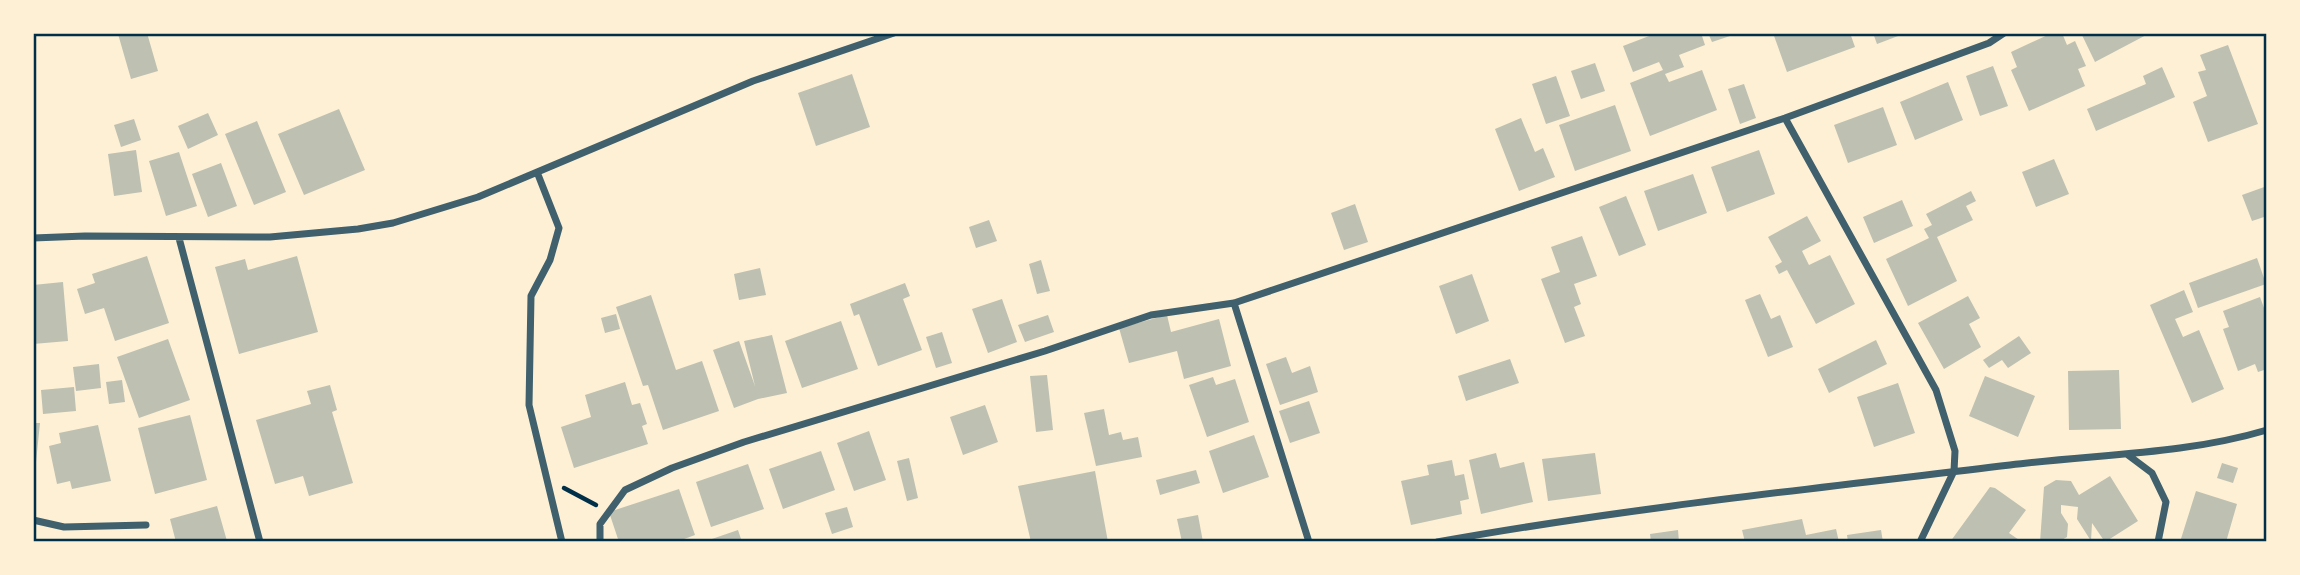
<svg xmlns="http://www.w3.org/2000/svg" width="2300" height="575" viewBox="0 0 2300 575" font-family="'Exo 2',sans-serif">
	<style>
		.building { fill: #bec0b2 }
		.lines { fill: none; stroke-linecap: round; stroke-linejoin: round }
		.path { stroke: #003049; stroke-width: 4.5 }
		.minor { stroke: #3f606c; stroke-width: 7 }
		.neatline { fill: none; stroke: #003049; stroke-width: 2.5 }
	</style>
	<rect width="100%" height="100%" fill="#fdf0d5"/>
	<!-- building -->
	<path class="building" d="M147 33 158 71 131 79 118 34Z
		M1657 33H1701L1705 45 1679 55 1684 67 1665 74 1669 82 1702 70 1717 110 1650 136 1630 83 1663 70 1659 62 1633 72 1623 46Z
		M1708 33H1736V34L1712 42Z
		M1773 33H1850L1855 47 1787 72Z
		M1873 33H1906L1877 44Z
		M2052 33H2062L2067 45 2075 41 2086 66 2078 69 2085 86 2029 111 2011 70 2017 67 2011 52Z
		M2081 33H2150L2095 62Z
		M2228 45 2258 124 2208 142 2193 102 2207 96 2198 72 2206 70 2200 55Z
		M1595 63 1605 91 1581 99 1571 71Z
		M1993 66 2008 106 1980 116 1966 76Z
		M2162 67 2175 97 2096 131 2087 109 2146 84 2143 76Z
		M852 74 870 127 816 146 798 93Z
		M1556 76 1570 116 1546 124 1532 84Z
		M1948 82 1963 120 1915 140 1900 102Z
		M1744 84 1756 118 1740 124 1728 89Z
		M1615 105 1631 151 1575 171 1559 125Z
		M1883 107 1897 145 1848 163 1834 125Z
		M339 109 365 170 304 195 278 134Z
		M208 113 218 135 188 149 178 126Z
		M1521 118 1535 152 1543 148 1555 177 1519 191 1495 129Z
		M134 119 141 140 121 147 114 125Z
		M257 121 286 192 254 205 225 134Z
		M136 150 142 192 114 196 108 154Z
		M1759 150 1775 194 1727 212 1711 167Z
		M179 152 197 206 166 216 149 161Z
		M2054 159 2069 194 2036 207 2022 172Z
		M221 163 237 206 208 217 192 174Z
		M1693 174 1707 213 1658 231 1644 191Z
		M2267 186V216L2252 221 2242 195Z
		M1971 191 1976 201 1966 206 1973 220 1937 237 1957 281 1908 306 1886 259 1929 238 1924 229 1932 225 1926 214Z
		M1626 196 1646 245 1619 256 1599 207Z
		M1902 200 1913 226 1874 243 1863 217Z
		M1355 204 1368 242 1344 250 1331 213Z
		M1807 216 1821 241 1802 251 1809 265 1830 255 1855 304 1816 324 1787 270 1779 274 1775 266 1782 262 1768 237Z
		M989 220 997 241 976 248 969 227Z
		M1582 236 1597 276 1574 284 1581 304 1574 307 1585 336 1565 343 1541 279 1560 272 1551 247Z
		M147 256 169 323 115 341 104 308 85 314 77 289 95 283 92 274Z
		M297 256 318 332 239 354 215 267 245 259 248 270Z
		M2257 258 2266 284 2198 308 2189 283Z
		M1041 260 1050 291 1037 294 1029 264Z
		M760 268 766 295 739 300 734 274Z
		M1472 274 1489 321 1456 334 1439 286Z
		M63 282 68 341 33 344V285Z
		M905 283 910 296 903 299 922 350 878 366 859 314 854 316 850 304Z
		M2184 290 2193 312 2175 319 2183 337 2199 330 2224 389 2192 403 2150 305Z
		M1760 294 1771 319 1780 315 1793 347 1768 357 1745 300Z
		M651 295 676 370 702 361 719 411 663 430 648 385 643 386 616 307Z
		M1968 296 1980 318 1969 324 1981 347 1944 369 1918 323Z
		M2260 297 2267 316V369L2258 372 2255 364 2238 371 2223 329 2229 327 2223 311Z
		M1002 299 1017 342 988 353 972 309Z
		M616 314 620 329 605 333 601 318Z
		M1048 315 1054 332 1025 342 1018 325Z
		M1167 315 1171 332 1219 319 1231 366 1184 379 1177 351 1129 363 1119 328Z
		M841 321 858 369 802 388 785 341Z
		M942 332 952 363 936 368 926 337Z
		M772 335 787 393 758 399 734 408 713 350 739 341 755 386 744 341Z
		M2019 336 2031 353 2008 368 2002 360 1989 368 1983 360Z
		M168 339 190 400 139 418 117 357Z
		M1876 340 1887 364 1829 393 1818 369Z
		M1286 357 1292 373 1310 366 1318 392 1280 405 1266 364Z
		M1510 359 1519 383 1466 401 1458 376Z
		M99 364 101 388 76 391 73 367Z
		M2119 370 2121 429 2069 430 2068 371Z
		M1047 375 1053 430 1036 432 1030 376Z
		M1985 376 2035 396 2018 437 1969 416Z
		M1213 377 1216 385 1235 379 1249 422 1207 437 1189 385Z
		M122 380 125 402 109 404 106 382Z
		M625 382 632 405 640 403 647 424 642 426 648 444 574 468 561 427 591 417 585 395Z
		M1898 383 1915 433 1874 447 1857 397Z
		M330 385 337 410 332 412 353 483 309 496 303 476 275 484 256 420 311 404 307 391Z
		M74 387 76 411 43 414 41 390Z
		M1309 401 1320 433 1290 443 1279 411Z
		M985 405 998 442 963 455 950 417Z
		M1104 409 1109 435 1121 432 1123 440 1138 437 1142 457 1096 466 1084 413Z
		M190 415 207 480 155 494 138 428Z
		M33 423H40L35 472H33Z
		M98 425 111 481 72 489 70 481 57 484 49 446 61 443 59 433Z
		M869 431 886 480 854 491 837 443Z
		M1254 435 1269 477 1223 493 1209 451Z
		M821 451 835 490 783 509 769 469Z
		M1496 453 1500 468 1524 462 1533 502 1481 514 1469 460Z
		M1595 453 1601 494 1548 501 1542 459Z
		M909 458 918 498 907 501 897 461Z
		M1452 460 1455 476 1464 474 1469 499 1460 501 1462 514 1411 525 1401 481 1429 475 1427 465Z
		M2222 463 2238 468 2233 483 2217 478Z
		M748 464 764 509 711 527 696 482Z
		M1196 470 1200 483 1160 495 1156 480Z
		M1095 471 1108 542H1031L1018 486Z
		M2110 476 2138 521 2105 542 2092 523 2091 541 2077 519 2078 507 2061 505V513L2068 524 2067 537 2058 542H2040L2044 487 2056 480 2071 481 2079 495Z
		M1990 487 1995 488 2026 510 2009 533 2022 542H1950Z
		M679 489 695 535 676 542H619L609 512Z
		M2196 491 2237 504 2226 542H2180Z
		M217 506 227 541 176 542 170 519Z
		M847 507 853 527 832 534 825 513Z
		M1198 515 1203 542H1182L1177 519Z
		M1802 519 1806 535 1836 529 1839 542H1745L1742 530Z
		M738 530 742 542H706V541Z
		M1678 530 1679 542H1651L1650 534Z
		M1881 530 1883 542H1848L1847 535Z"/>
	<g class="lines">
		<!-- path -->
		<path class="path" d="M564 488 596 505"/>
		<!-- minor -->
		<path class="minor" d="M1785 118 1936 390 1955 451 1954 471 1920 542
			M537 172 559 228 550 260 531 296 529 405 562 542
			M33 238 85 236 270 237 358 229 393 223 478 197 753 81 894 33
			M179 238 260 542
			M1234 303 1309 542
			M2128 455 2152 473 2166 502 2158 542
			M33 520 64 527 146 525
			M600 542V524L625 490 672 468 744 442 1045 351 1151 315 1234 303 1785 118 1989 43 2004 33
			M1437 542C1626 508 1819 488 2010 465 2096 454 2183 455 2267 430"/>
	</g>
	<!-- border -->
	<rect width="2300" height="575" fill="none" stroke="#fdf0d5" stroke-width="70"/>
	<rect x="35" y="35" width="2230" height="505" class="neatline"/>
</svg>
